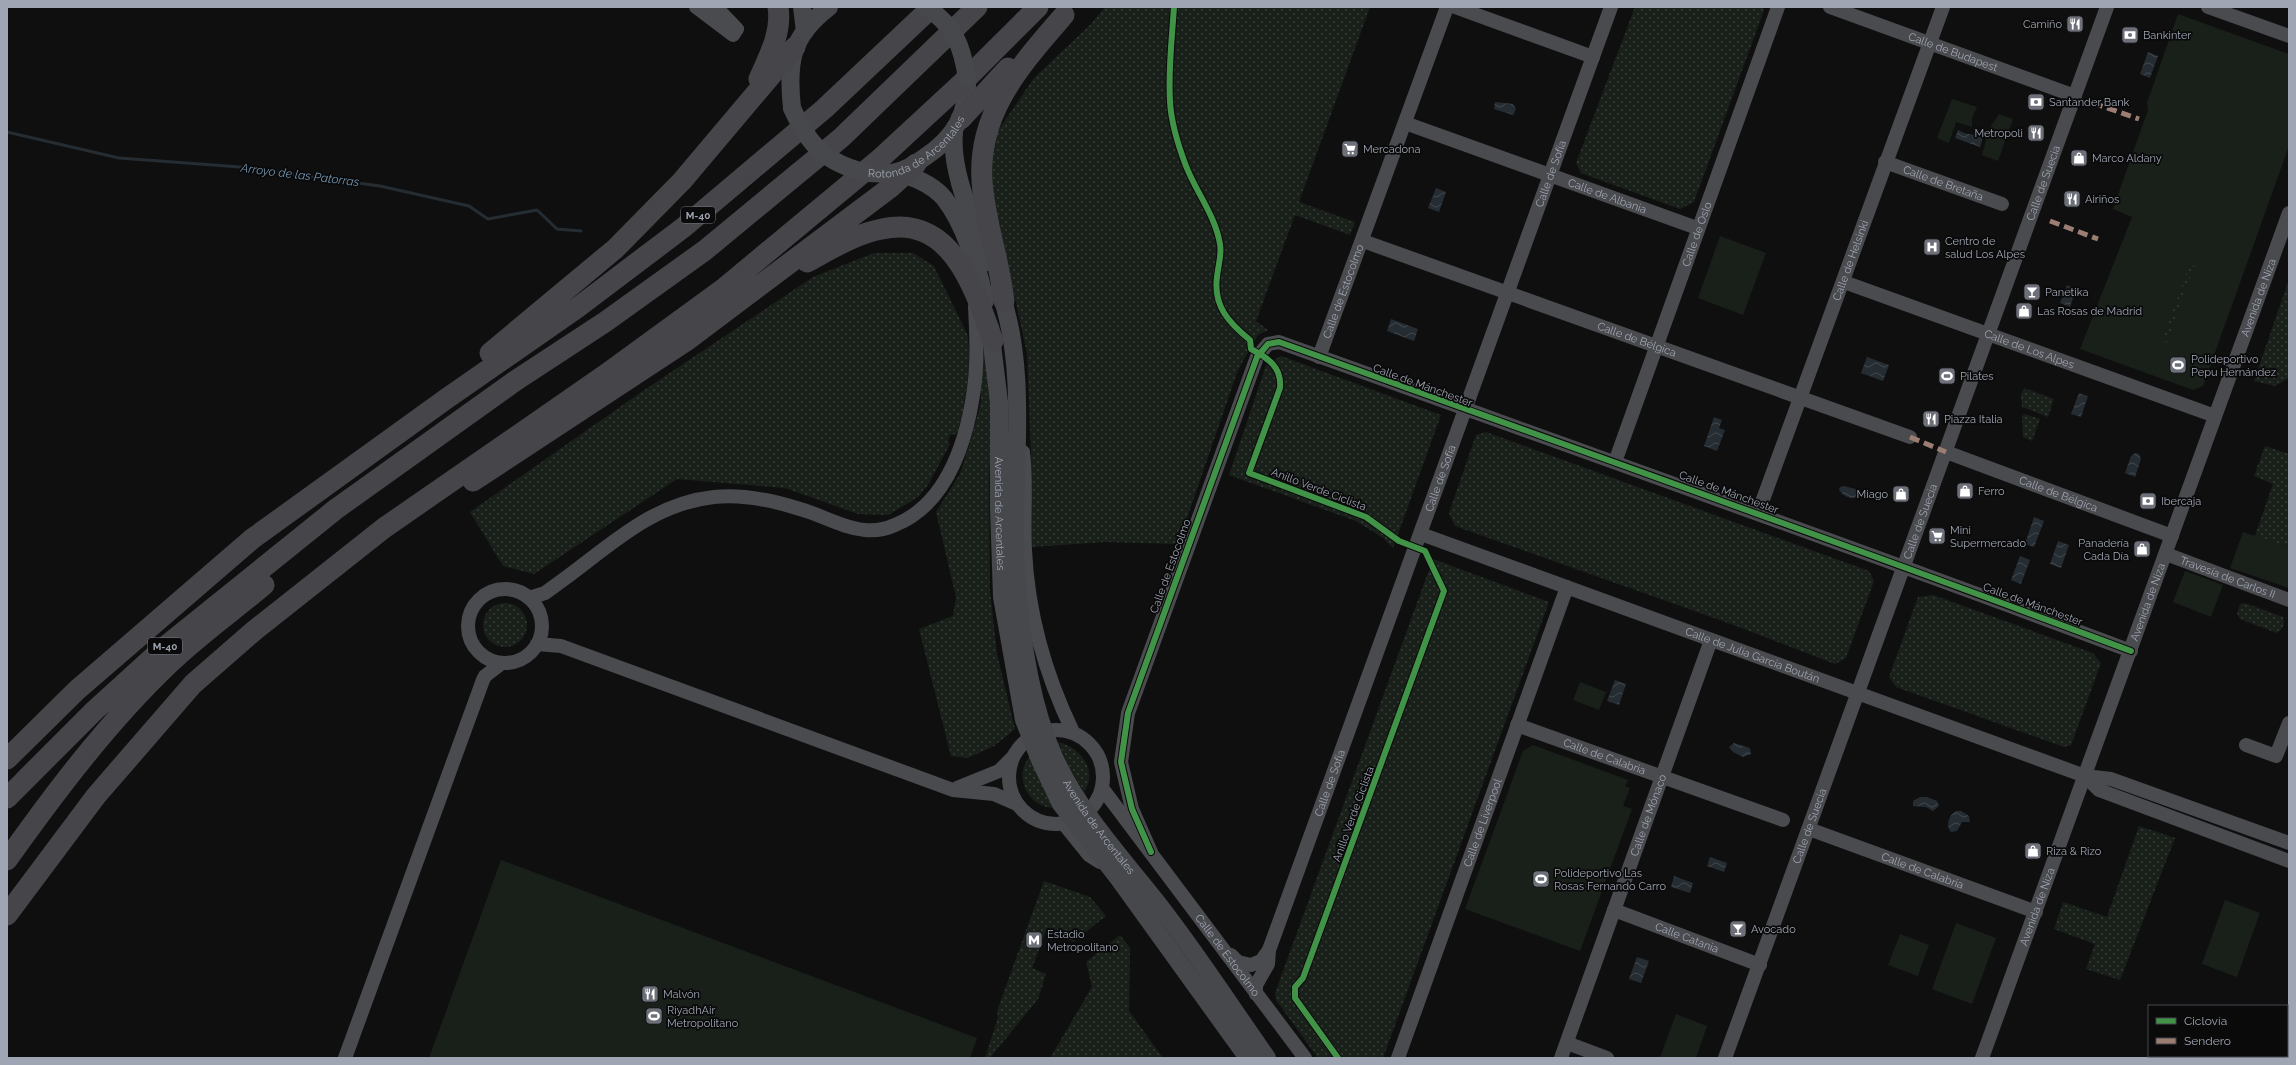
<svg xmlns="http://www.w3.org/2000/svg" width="2296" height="1065" viewBox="0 0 2296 1065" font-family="Raleway,sans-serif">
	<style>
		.grass { fill: #19201a }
		.park { fill: url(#park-dots) }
		.water { fill: url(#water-waves) }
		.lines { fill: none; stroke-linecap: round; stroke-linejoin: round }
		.stream { stroke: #252d33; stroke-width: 3 }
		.minor { stroke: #4a4b4f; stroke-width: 14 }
		.major { stroke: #46484b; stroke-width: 18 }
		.highway { stroke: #46464a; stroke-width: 21 }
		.major-bridge { stroke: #46484b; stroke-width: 18 }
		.quiet { stroke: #9b7d72; stroke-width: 5; stroke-dasharray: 10 5; stroke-linecap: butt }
		.cycleway-casing { stroke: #0a0a0b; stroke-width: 8 }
		.cycleway { stroke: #419447; stroke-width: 6 }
		.labels { text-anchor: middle; stroke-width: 3.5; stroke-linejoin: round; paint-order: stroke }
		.shield { fill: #0a0a0b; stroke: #727680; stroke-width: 1 }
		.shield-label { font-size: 10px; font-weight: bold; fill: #9fa5b2 }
		.poi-label { font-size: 11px; fill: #9fa5b2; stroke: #0a0a0b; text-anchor: start }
		.street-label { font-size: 11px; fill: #9fa5b2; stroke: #0a0a0b }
		.water-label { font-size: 12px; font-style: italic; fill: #7395b0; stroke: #0a0a0b }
	</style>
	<defs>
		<pattern id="park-dots" width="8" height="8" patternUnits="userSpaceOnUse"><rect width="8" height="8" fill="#19201a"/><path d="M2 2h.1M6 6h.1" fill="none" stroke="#373d39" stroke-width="1.8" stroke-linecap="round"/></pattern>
		<pattern id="water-waves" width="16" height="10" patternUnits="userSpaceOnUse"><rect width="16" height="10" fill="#252d33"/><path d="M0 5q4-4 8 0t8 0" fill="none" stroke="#41484e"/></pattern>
	</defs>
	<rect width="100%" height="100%" fill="#0f0f10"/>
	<!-- grass -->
	<path class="grass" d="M2178 14 2289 54V146L2203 386 2193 390 2080 349 2132 217 2113 209 2148 110 2147 103Z
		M1952 99 1977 107 1972 118V127L1956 122 1949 143 1937 138Z
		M1999 114 2013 119 1998 161 1982 155 1989 129Z
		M1720 236 1766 253 1743 315 1698 298Z
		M2243 532 2289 547V588L2230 568Z
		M2185 571 2223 585 2211 617 2173 602Z
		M1580 682 1606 692 1599 710 1573 700Z
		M1533 745 1628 780 1625 786 1630 788 1623 806 1632 809 1580 951 1465 909 1523 751Z
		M501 860 977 1038 970 1058H429Z
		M2225 900 2260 913 2237 977 2202 964Z
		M1956 923 1996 938 1972 1004 1932 989Z
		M1900 934 1929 945 1918 976 1888 965Z
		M1676 1014 1707 1026 1696 1058H1660Z"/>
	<!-- park -->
	<path class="park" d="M1105 7H1370L1299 202 1355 222 1350 235 1295 215 1256 321 1268 330 1258 335 1238 370 1178 544 1106 542 1031 547V453L1027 354 988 171 995 135 1034 78 1091 24Z
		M1635 7H1763L1764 10 1694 202 1680 209 1581 173 1576 163Z
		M874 253H913L934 266 968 336 970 366 962 416 957 434 950 435 948 441 950 444 928 485 918 497 888 515 858 514 785 488 677 479 534 574 503 566 470 512 637 395 813 277Z
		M2192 259 2196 260 2167 342 2162 341Z
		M2289 279V378L2275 386 2254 381Z
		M985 354 992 405 989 482 990 591 997 654 1015 729 994 746 968 758 951 756 919 629 953 616 956 597 936 512 960 474 972 436 981 402 980 355Z
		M1281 356 1441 415 1393 548 1383 538 1356 521 1229 475 1266 365Z
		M2024 388 2054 399 2048 417 2022 407 2021 395Z
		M2025 414 2040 419 2032 441 2023 437 2022 416Z
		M1486 432 1869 571 1874 581 1846 658 1835 664 1731 624 1455 526 1449 513 1476 435Z
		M2265 446 2289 454V547L2255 536 2273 484 2254 476Z
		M1433 559 1549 602 1383 1058H1318L1276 1000 1275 993Z
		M1933 595 2093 653 2101 663 2071 745 2064 747 1896 687 1889 677 1918 597Z
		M2245 603 2283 617C2285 624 2283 629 2277 633L2240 619 2237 613 2240 604Z
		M483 625a22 22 0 1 1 44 0a22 22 0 1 1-44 0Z
		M1058 742C1080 747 1099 771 1084 792L1068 765Z
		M1030 756 1056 808C1029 809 1012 777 1030 756Z
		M2139 826 2175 838 2120 980 2086 969 2095 944 2054 929 2063 902 2107 917Z
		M1044 881 1090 897 1106 916 1073 942 1047 928 1032 968 1046 974 1038 999 990 1058H985L998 1017 997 1011Z
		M1120 935 1130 948 1129 1011 1163 1058H1050L1092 987 1086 962Z"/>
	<!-- water -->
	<path class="water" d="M2148 52 2158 56 2150 78 2140 74Z
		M1495 102 1513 104 1516 109 1513 115 1494 109Z
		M1958 130 1964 133 1983 137 1980 147 1955 138Z
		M1436 188 1446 192 1439 212 1428 208Z
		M2067 285 2076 289 2070 307 2060 303Z
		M1391 319 1418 329 1414 341 1387 331Z
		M1867 357 1889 365 1883 381 1861 373Z
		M2079 393 2088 396 2081 417 2071 414Z
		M1714 417 1722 420 1719 428 1725 430 1717 451 1704 446Z
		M2135 453 2139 454 2141 459 2135 477 2125 473 2131 456Z
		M1844 486 1859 490 1861 495C1853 501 1844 497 1839 490L1840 487Z
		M2034 517 2044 521 2034 547 2025 544Z
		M2058 541 2069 545 2061 568 2050 564Z
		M2020 556 2030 560 2021 584 2011 580Z
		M1615 680 1626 684 1619 705 1607 701Z
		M1734 743 1750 748 1751 754 1743 757 1733 752 1729 747Z
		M1927 797 1937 801 1939 806 1933 811 1926 807 1913 806V801L1920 797Z
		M1961 811 1969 816 1970 822H1962L1957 831 1951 832C1945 826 1949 815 1956 811Z
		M1710 857 1727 863 1724 872 1707 866Z
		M1674 876 1693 883 1690 893 1671 887Z
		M1637 957 1649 961 1641 983 1629 979Z"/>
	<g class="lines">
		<!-- stream -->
		<path class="stream" d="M7 132 119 158 240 167 380 186 469 206 488 219 537 210 557 229 581 231"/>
		<!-- minor -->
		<g class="minor">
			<path d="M696 7 733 35 737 29 716 7"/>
			<path d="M1455 7 1593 57"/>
			<path id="s1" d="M1830 7 2075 96"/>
			<path d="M2208 7 2289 36"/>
			<path id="s2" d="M1405 123 1697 228"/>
			<path id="s3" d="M1885 162 2002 204"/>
			<path id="s4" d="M1363 241 1910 437"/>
			<path id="s5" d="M1844 282 2215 416"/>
			<path id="s6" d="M1319 357 1447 7"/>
			<path d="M1023 452C1027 484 1023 517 1025 550 1028 614 1045 674 1073 732"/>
			<path id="s7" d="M1946 452 2172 536"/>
			<path id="s8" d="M1615 462 1778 7"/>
			<path id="s9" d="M1758 513 1943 7"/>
			<path id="s10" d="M1421 534 2085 776 2111 779 2289 843"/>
			<path id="s11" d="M2166 554 2289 600"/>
			<circle cx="505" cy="626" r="37"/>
			<path d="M529 598 545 593 556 585C607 549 649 504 714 497 744 494 772 500 800 509 822 515 842 528 865 530 874 531 886 529 895 525 950 503 969 434 975 380 978 355 976 330 975 306"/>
			<path d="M537 644 561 646 953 790 994 794 1017 804"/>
			<path id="s12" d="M1517 725 1783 820"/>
			<circle cx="1056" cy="777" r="47"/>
			<path d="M2246 745 2276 756 2289 723"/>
			<path d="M2085 776 2099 790 2289 861"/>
			<path d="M957 788 999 771 1012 758"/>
			<path id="s13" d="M1102 788 1305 1058"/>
			<path d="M1064 824 1089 855 1100 862"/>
			<path id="s14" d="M1809 829 2036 912"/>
			<path d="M1151 852 1132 809 1121 762 1128 713 1257 357 1268 344 1279 342C1563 444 1848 545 2131 651"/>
			<path id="s15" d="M1614 910 1760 965"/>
			<path d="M1231 955 1238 962 1251 965 1261 961 1269 950"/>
			<path id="s16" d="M1256 994V985L1268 964 1269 950 1611 7"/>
			<path d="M1567 1043 1607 1058"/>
			<path d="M345 1058 483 680 485 676 502 663"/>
			<path id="s17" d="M1398 1058 1567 587"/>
			<path id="s18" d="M1561 1058 1711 640"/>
			<path id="s19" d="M1725 1058 2107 7"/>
			<path id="s20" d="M1982 1058 2289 213"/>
			<path d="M2287 1058 2289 1052"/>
		</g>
		<!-- major -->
		<g class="major">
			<path d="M802 7 805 31"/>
			<path d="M792 108C787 62 791 36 829 7"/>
			<path d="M954 133C950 174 975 223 989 262"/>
			<path id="s21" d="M867 173C875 173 884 174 892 173 903 171 916 164 925 157 954 138 969 113 967 78"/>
			<path d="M893 173C911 175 932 184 944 198 964 223 979 270 985 301"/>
			<path id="s22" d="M999 288C1031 377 1010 478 1016 571 1020 632 1029 701 1054 757 1080 814 1124 860 1162 909 1199 957 1232 1008 1267 1058"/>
			<path id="s23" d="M990 328 999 402V508L1002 597 1024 720 1040 760 1061 804 1119 879 1248 1058"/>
		</g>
		<!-- highway -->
		<path class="highway" d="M759 79C769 56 782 33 778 7
			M961 119 1008 68
			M807 262C831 249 855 234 882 229 952 214 975 290 993 341
			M1004 301C1000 264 987 228 983 191 973 117 1019 67 1064 15
			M490 353 615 249 682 181 795 47
			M473 481 686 341 891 187 916 164
			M7 759 77 690 252 539 446 399 577 308 684 227 824 109 932 7
			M7 798 95 710 161 650 336 509 515 381 605 322 704 251 841 138 977 7
			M7 860C56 791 109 721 170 663 199 635 233 611 264 585
			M7 915 96 796 193 684 255 630 384 528 605 375 723 289 882 157 962 83 1038 7"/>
		<!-- major-bridge -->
		<path class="major-bridge" d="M926 7C955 26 962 46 967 78
			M792 108C809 146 826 163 867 173"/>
		<!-- quiet -->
		<path class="quiet" d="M2093 103 2139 119
			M2050 221 2098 239
			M1910 437 1946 452"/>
		<defs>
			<path id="cycleway" d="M1174 7C1172 38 1168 70 1170 101 1171 123 1178 145 1186 166 1196 192 1215 215 1220 244 1222 255 1218 266 1217 277 1213 306 1229 323 1250 340L1251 349C1268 358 1282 367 1280 388L1249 473 1366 517 1399 541 1425 551 1444 591 1303 978 1295 987V998L1338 1058
				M1151 852 1132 809 1121 762 1128 713 1257 357 1268 344 1279 342C1563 444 1848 545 2131 651"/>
		</defs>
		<!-- cycleway casing -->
		<use href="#cycleway" class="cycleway-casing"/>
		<!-- cycleway -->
		<use href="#cycleway" class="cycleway"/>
	</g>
	<!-- icons -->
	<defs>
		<symbol id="restaurant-square" viewBox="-11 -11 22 22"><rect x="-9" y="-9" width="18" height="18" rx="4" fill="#6d7079" stroke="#0a0a0b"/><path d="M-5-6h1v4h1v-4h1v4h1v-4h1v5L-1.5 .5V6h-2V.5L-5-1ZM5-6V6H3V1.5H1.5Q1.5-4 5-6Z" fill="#fff"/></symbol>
		<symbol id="bank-square" viewBox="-11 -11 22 22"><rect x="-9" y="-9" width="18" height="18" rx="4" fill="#6d7079" stroke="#0a0a0b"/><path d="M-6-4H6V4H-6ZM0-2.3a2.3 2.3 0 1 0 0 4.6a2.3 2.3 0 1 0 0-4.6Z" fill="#fff"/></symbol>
		<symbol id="supermarket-square" viewBox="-11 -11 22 22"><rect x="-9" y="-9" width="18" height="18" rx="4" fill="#6d7079" stroke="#0a0a0b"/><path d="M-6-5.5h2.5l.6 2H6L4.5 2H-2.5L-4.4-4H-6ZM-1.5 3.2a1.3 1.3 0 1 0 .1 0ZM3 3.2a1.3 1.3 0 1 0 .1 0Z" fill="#fff"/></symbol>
		<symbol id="shop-square" viewBox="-11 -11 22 22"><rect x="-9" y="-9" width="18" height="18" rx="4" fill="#6d7079" stroke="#0a0a0b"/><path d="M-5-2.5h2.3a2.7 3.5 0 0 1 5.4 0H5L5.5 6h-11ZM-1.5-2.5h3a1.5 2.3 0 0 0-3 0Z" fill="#fff"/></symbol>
		<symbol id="hospital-square" viewBox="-11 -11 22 22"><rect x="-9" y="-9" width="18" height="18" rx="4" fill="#6d7079" stroke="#0a0a0b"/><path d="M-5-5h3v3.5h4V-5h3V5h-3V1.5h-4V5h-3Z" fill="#fff"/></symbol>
		<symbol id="bar-square" viewBox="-11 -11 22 22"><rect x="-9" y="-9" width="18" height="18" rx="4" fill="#6d7079" stroke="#0a0a0b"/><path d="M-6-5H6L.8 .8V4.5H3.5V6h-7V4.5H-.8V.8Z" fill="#fff"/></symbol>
		<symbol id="stadium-square" viewBox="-11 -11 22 22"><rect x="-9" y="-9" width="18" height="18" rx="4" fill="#6d7079" stroke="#0a0a0b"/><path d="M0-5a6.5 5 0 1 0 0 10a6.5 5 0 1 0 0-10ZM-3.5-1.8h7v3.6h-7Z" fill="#fff"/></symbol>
		<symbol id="metro-square" viewBox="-11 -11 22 22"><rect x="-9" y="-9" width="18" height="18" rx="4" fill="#6d7079" stroke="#0a0a0b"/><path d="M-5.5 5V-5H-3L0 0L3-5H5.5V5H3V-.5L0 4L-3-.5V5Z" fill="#fff"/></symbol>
	</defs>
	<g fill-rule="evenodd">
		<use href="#restaurant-square" x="2065" y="14" width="20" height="20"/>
		<use href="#bank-square" x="2120" y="25" width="20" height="20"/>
		<use href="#bank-square" x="2026" y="92" width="20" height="20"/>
		<use href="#restaurant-square" x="2026" y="123" width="20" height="20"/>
		<use href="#supermarket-square" x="1340" y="139" width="20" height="20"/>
		<use href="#shop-square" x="2069" y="148" width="20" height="20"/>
		<use href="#restaurant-square" x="2062" y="189" width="20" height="20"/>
		<use href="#hospital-square" x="1922" y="237" width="20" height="20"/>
		<use href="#bar-square" x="2022" y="282" width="20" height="20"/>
		<use href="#shop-square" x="2014" y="301" width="20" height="20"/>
		<use href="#stadium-square" x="2168" y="355" width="20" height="20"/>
		<use href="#stadium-square" x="1937" y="366" width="20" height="20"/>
		<use href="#restaurant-square" x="1921" y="409" width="20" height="20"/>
		<use href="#shop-square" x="1955" y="481" width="20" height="20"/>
		<use href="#shop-square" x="1891" y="484" width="20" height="20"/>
		<use href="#bank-square" x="2138" y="491" width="20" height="20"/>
		<use href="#supermarket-square" x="1927" y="526" width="20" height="20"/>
		<use href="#shop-square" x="2132" y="539" width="20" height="20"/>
		<use href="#shop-square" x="2023" y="841" width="20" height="20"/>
		<use href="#stadium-square" x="1531" y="869" width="20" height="20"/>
		<use href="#bar-square" x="1728" y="919" width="20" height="20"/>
		<use href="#metro-square" x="1024" y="930" width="20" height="20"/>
		<use href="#restaurant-square" x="640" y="984" width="20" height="20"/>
		<use href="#stadium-square" x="644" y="1006" width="20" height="20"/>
	</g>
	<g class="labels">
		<!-- shield labels -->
		<g class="shield">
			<rect x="681" y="207" width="34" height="16" rx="3"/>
			<rect x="148" y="638" width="34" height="16" rx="3"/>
		</g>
		<g class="shield-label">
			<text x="698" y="219">M-40</text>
			<text x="165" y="650">M-40</text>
		</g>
		<!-- poi labels -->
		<g class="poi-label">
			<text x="2062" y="28" text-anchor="end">Camiño</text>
			<text x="2143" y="39">Bankinter</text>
			<text x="2049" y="106">Santander Bank</text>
			<text x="2023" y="137" text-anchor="end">Metropoli</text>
			<text x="1363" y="153">Mercadona</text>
			<text x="2092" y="162">Marco Aldany</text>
			<text x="2085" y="203">Airiños</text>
			<text x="1945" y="245">Centro de<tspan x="1945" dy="13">salud Los Alpes</tspan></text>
			<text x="2045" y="296">Panetika</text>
			<text x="2037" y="315">Las Rosas de Madrid</text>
			<text x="2191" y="363">Polideportivo<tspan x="2191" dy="13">Pepu Hernández</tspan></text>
			<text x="1960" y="380">Pilates</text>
			<text x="1944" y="423">Piazza Italia</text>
			<text x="1978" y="495">Ferro</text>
			<text x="1888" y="498" text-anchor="end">Miago</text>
			<text x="2161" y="505">Ibercaja</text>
			<text x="1950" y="534">Mini<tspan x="1950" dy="13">Supermercado</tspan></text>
			<text x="2129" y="547" text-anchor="end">Panadería<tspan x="2129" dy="13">Cada Día</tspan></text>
			<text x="2046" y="855">Riza &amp; Rizo</text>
			<text x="1554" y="877">Polideportivo Las<tspan x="1554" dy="13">Rosas Fernando Carro</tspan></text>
			<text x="1751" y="933">Avocado</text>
			<text x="1047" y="938">Estadio<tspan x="1047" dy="13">Metropolitano</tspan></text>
			<text x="663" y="998">Malvón</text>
			<text x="667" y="1014">RiyadhAir<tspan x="667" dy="13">Metropolitano</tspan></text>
		</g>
		<!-- street labels -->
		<g class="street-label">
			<text dy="4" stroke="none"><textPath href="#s1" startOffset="131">Calle de Budapest</textPath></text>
			<text dy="4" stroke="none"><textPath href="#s21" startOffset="59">Rotonda de Arcentales</textPath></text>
			<text dy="4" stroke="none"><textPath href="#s16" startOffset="873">Calle de Sofía</textPath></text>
			<text dy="4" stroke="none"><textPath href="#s3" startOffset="62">Calle de Bretaña</textPath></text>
			<text dy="4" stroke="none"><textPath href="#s19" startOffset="931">Calle de Suecia</textPath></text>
			<text dy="4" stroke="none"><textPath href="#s2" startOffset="215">Calle de Albania</textPath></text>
			<text dy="4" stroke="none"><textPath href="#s8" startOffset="242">Calle de Oslo</textPath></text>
			<text dy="4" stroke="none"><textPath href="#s9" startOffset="269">Calle de Helsinki</textPath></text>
			<text dy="4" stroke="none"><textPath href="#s6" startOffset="70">Calle de Estocolmo</textPath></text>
			<text dy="4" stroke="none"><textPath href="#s20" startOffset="809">Avenida de Niza</textPath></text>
			<text dy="4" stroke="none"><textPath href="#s4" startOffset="291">Calle de Bélgica</textPath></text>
			<text dy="4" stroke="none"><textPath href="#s5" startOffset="197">Calle de Los Alpes</textPath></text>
			<text transform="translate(1423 385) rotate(20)" y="4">Calle de Mánchester</text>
			<text dy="4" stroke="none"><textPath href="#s16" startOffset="549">Calle de Sofía</textPath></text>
			<text transform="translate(1319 489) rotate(21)" y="4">Anillo Verde Ciclista</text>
			<text transform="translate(1729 492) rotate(20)" y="4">Calle de Mánchester</text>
			<text dy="4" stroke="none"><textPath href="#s7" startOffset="120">Calle de Bélgica</textPath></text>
			<text dy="4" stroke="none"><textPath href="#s23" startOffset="186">Avenida de Arcentales</textPath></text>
			<text dy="4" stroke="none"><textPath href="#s19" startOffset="571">Calle de Suecia</textPath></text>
			<text transform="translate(1170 566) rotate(-70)" y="4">Calle de Estocolmo</text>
			<text dy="4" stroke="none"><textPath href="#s11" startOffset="66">Travesía de Carlos II</textPath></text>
			<text dy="4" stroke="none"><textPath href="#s20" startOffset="485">Avenida de Niza</textPath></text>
			<text transform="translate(2033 604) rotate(20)" y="4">Calle de Mánchester</text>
			<text dy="4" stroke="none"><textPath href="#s10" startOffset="353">Calle de Julia García Boután</textPath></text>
			<text dy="4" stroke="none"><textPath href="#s12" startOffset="93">Calle de Calabria</textPath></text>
			<text dy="4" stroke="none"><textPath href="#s16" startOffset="225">Calle de Sofía</textPath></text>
			<text transform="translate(1353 814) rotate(-70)" y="4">Anillo Verde Ciclista</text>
			<text dy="4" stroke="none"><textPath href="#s18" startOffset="258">Calle de Mónaco</textPath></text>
			<text dy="4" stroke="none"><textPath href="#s17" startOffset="250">Calle de Liverpool</textPath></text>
			<text dy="4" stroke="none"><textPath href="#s22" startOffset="559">Avenida de Arcentales</textPath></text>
			<text dy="4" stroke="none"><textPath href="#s19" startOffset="247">Calle de Suecia</textPath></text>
			<text dy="4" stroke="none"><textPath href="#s14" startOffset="121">Calle de Calabria</textPath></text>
			<text dy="4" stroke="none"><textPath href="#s20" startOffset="161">Avenida de Niza</textPath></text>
			<text dy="4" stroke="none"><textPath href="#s15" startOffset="78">Calle Catania</textPath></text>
			<text dy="4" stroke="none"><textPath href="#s13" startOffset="209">Calle de Estocolmo</textPath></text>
		</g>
		<!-- water labels -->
		<g class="water-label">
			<text transform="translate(300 175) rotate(7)" y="4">Arroyo de las Patorras</text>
		</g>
	</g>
	<!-- border -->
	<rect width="2296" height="1065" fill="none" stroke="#9fa5b2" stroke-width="16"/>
	<!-- legend -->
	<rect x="2148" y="1005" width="140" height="52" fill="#0a0a0b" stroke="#46484e"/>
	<rect x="2156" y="1018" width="20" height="6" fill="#419447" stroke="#46484e"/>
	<text x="2184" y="1025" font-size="12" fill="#9fa5b2">Ciclovía</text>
	<rect x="2156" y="1038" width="20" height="6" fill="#9b7d72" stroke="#46484e"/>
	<text x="2184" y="1045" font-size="12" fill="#9fa5b2">Sendero</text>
</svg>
